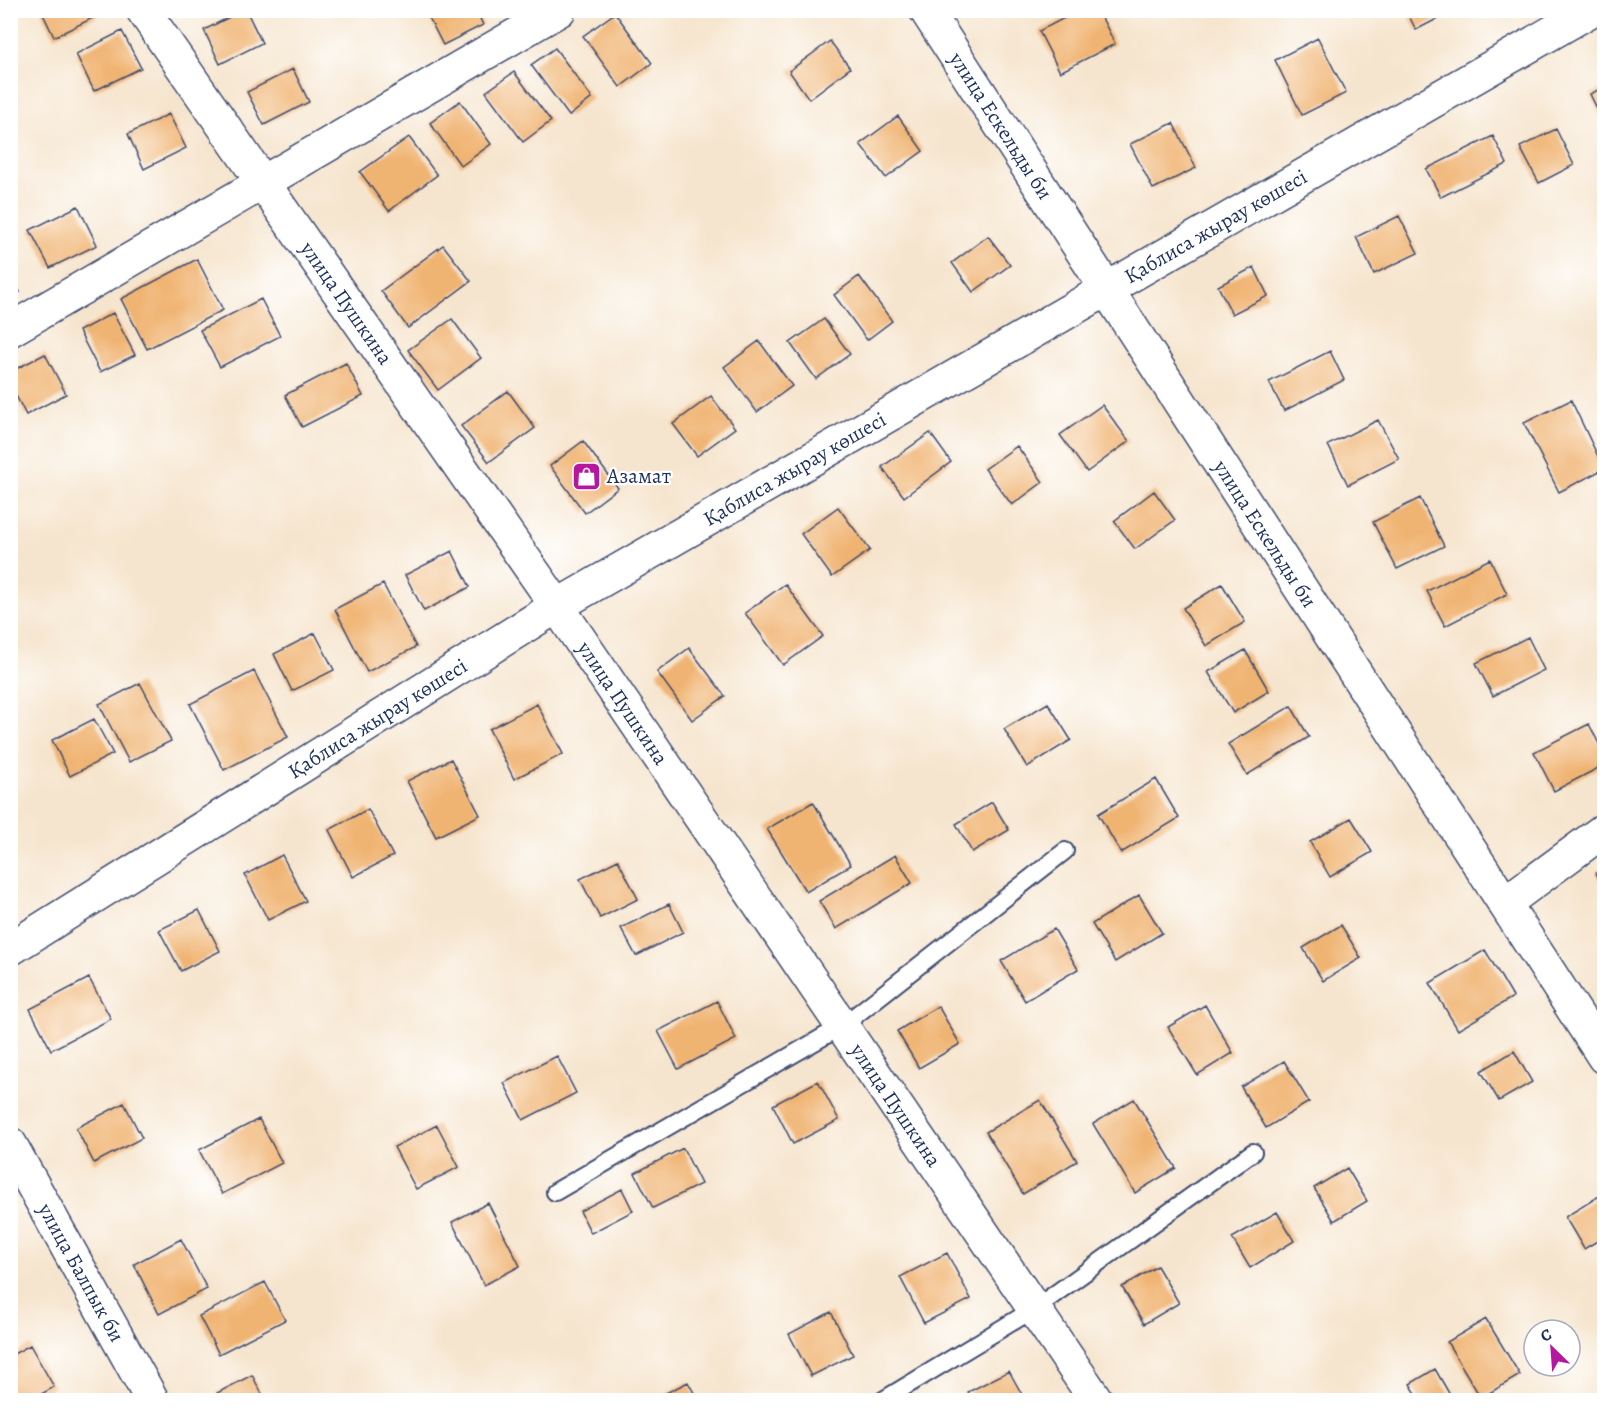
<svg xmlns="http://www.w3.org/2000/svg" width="1615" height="1411" viewBox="0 0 1615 1411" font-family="Alegreya,serif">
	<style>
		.building { fill: #f0b472 }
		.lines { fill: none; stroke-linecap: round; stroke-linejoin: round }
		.service-casing { stroke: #3c4a6f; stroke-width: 20 }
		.minor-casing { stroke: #3c4a6f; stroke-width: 36 }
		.tertiary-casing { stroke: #3c4a6f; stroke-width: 36 }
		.service { stroke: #fff; stroke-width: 16 }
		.minor { stroke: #fff; stroke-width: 33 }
		.tertiary { stroke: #fff; stroke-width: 33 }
		.labels { text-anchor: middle; stroke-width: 4.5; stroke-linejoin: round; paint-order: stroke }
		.street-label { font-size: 21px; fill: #1b2f5e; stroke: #fff }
		.poi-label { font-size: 21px; fill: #1b2f5e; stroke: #fff; text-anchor: start }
	</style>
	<rect width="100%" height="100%" fill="#fff"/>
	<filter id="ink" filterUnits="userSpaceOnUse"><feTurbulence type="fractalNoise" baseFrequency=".0167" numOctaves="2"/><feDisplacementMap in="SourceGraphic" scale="12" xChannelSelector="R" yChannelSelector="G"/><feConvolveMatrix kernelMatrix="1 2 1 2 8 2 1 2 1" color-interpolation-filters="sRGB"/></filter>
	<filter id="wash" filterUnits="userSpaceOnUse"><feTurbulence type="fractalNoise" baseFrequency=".008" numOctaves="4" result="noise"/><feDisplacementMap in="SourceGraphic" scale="24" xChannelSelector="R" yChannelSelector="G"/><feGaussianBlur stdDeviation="1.35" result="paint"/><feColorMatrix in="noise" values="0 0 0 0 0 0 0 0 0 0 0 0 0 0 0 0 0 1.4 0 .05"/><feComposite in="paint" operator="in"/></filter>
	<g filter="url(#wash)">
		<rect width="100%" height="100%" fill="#f6e5ce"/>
		<g id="blocks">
			<!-- building -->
			<path class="building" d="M41 10H94L97 16 54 37Z
				M243 10H246L262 43 220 64 204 30Z
				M425 10H476L483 25 443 45Z
				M1080 10H1098L1115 44 1060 72 1039 31Z
				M1406 10H1454L1416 30Z
				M615 13 652 63 620 87 583 36Z
				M122 31 141 68 94 91 76 54Z
				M1318 38 1346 93 1302 115 1275 60Z
				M830 41 850 68 809 99 789 71Z
				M555 48 592 98 569 116 531 65Z
				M293 69 309 102 264 125 247 92Z
				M514 72 551 121 523 142 486 92Z
				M1604 87V123L1590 94Z
				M460 101 491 144 461 166 430 123Z
				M169 114 186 148 144 169 128 134Z
				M898 116 923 151 886 178 860 144Z
				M1173 123 1196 168 1153 189 1130 144Z
				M1556 129 1574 165 1539 183 1520 147Z
				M1493 136 1507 164 1441 197 1426 169Z
				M409 137 437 175 389 211 360 172Z
				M78 206 97 245 50 268 30 230Z
				M1399 216 1418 253 1374 274 1356 237Z
				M988 236 1010 265 973 292 952 263Z
				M443 245 471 281 408 328 381 291Z
				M197 259 223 310 147 349 121 299Z
				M1254 267 1268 296 1232 314 1218 286Z
				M10 272 20 292 10 297Z
				M859 276 892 321 867 340 834 295Z
				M261 299 280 336 220 367 200 330Z
				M113 313 135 355 100 372 79 331Z
				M452 319 481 358 438 390 408 350Z
				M824 319 850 354 816 379 790 343Z
				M759 341 792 386 757 412 724 367Z
				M1330 351 1344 380 1284 411 1269 382Z
				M45 354 66 394 26 415 10 384V372Z
				M346 363 363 396 302 427 285 395Z
				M508 391 535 428 489 462 461 426Z
				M711 396 735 428 697 456 673 424Z
				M1571 400 1604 469 1559 492 1524 423Z
				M1102 405 1129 441 1087 472 1060 435Z
				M1378 420 1399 459 1348 485 1328 445Z
				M930 433 951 462 904 497 882 467Z
				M583 441 618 488 585 513 550 466Z
				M1017 446 1043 482 1012 505 985 469Z
				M1154 491 1175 520 1135 549 1114 521Z
				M1420 498 1444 546 1397 569 1373 522Z
				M838 507 870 550 832 577 801 534Z
				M452 551 470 587 424 611 405 575Z
				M1490 559 1507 594 1445 626 1427 591Z
				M383 584 416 647 367 672 335 609Z
				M785 584 823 636 783 665 745 613Z
				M1222 584 1245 622 1206 646 1183 608Z
				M315 633 334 670 292 691 274 654Z
				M1528 637 1544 670 1493 696 1476 663Z
				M689 648 725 696 692 720 657 672Z
				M1245 650 1269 691 1233 713 1208 672Z
				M254 671 288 737 224 770 190 704Z
				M140 683 171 741 129 762 99 704Z
				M1048 703 1071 740 1027 767 1004 729Z
				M537 704 563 754 514 779 489 729Z
				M1291 706 1309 737 1247 775 1228 744Z
				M94 719 113 754 70 776 52 740Z
				M1589 724 1604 754V765L1554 791 1534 752Z
				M451 759 480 815 436 837 407 781Z
				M1156 779 1179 818 1121 853 1098 814Z
				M813 802 851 865 806 892 767 829Z
				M992 802 1009 830 972 852 956 824Z
				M368 809 393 856 353 877 329 830Z
				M1351 818 1372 852 1330 877 1310 842Z
				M282 855 306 901 268 920 245 875Z
				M895 855 912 883 836 929 819 901Z
				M618 860 638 899 600 918 580 879Z
				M1604 868V889L1596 873Z
				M1139 895 1162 933 1115 962 1092 924Z
				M669 904 683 932 636 956 621 928Z
				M199 910 220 951 181 971 159 930Z
				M1341 925 1361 958 1323 981 1303 948Z
				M1054 929 1078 969 1025 1001 1001 961Z
				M1485 950 1513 997 1458 1030 1430 983Z
				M89 978 111 1019 51 1050 30 1009Z
				M717 1001 736 1039 678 1069 658 1031Z
				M1205 1005 1233 1053 1197 1075 1168 1027Z
				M938 1006 960 1044 919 1068 897 1031Z
				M1514 1051 1532 1082 1499 1101 1481 1071Z
				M557 1056 576 1093 523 1120 504 1083Z
				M1284 1061 1309 1102 1266 1128 1241 1087Z
				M818 1081 839 1120 793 1144 773 1105Z
				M1134 1099 1176 1168 1135 1193 1093 1124Z
				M1040 1100 1077 1161 1023 1194 986 1132Z
				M124 1103 142 1138 94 1163 76 1128Z
				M259 1119 282 1163 222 1194 199 1150Z
				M437 1125 459 1167 416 1189 394 1147Z
				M683 1148 701 1184 653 1208 635 1173Z
				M1347 1168 1367 1201 1334 1221 1314 1188Z
				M622 1189 633 1211 591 1233 580 1211Z
				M1604 1193V1237L1584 1249 1565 1217Z
				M488 1203 520 1266 484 1285 452 1222Z
				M1277 1212 1294 1241 1250 1268 1232 1238Z
				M181 1239 207 1289 159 1314 134 1264Z
				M947 1253 971 1299 924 1323 900 1277Z
				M1157 1266 1179 1303 1144 1324 1122 1287Z
				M265 1282 285 1320 219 1354 199 1316Z
				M831 1312 853 1355 811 1376 789 1334Z
				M1486 1319 1520 1375 1481 1398 1447 1342Z
				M30 1345 54 1387 31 1400H10V1356Z
				M1435 1369 1453 1400H1420L1410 1384Z
				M1009 1371 1025 1400H973L968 1392Z
				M252 1375 265 1400H221L217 1393Z
				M688 1382 698 1400H652Z"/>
		</g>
	</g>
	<g filter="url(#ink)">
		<use href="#blocks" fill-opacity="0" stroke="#3c4a6f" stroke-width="1.5"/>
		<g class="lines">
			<defs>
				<path id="service" d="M555 1192 842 1026 1065 851
					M883 1400 1034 1309 1253 1152"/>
				<g id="minor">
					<path id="s1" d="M143 10 557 606 1096 1400"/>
					<path d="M10 330 559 10"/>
					<path d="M1505 903 1604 830"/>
					<path id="s2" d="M10 1144 152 1400"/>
				</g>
				<g id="tertiary">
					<path id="s3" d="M926 10 1604 1057"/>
					<path id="s4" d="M10 949 557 606 1591 10"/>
				</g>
			</defs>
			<!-- service casing -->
			<use href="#service" class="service-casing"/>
			<!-- minor casing -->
			<use href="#minor" class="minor-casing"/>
			<!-- tertiary casing -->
			<use href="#tertiary" class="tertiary-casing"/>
			<!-- service -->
			<use href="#service" class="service"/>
			<!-- minor -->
			<use href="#minor" class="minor"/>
			<!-- tertiary -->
			<use href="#tertiary" class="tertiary"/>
		</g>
	</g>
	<!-- icons -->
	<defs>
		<symbol id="shop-square" viewBox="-11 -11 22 22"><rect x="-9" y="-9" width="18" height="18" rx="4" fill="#b5179e" stroke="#fff"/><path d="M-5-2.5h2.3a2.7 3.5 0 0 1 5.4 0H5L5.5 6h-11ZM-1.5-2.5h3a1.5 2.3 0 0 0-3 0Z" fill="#fff"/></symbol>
	</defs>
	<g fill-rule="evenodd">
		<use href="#shop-square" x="570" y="460" width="33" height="33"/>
	</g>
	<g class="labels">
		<!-- street labels -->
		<g class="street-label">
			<text dy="7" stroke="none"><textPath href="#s3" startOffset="138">улица Ескельды би</textPath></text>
			<text dy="7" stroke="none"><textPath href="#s4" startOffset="1406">Қаблиса жырау көшесі</textPath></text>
			<text dy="7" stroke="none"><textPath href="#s1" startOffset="357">улица Пушкина</textPath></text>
			<text dy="7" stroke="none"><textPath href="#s4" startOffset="920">Қаблиса жырау көшесі</textPath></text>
			<text dy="7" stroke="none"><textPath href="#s3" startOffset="624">улица Ескельды би</textPath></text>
			<text dy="7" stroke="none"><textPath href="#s1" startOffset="843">улица Пушкина</textPath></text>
			<text dy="7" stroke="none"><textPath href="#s4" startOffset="434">Қаблиса жырау көшесі</textPath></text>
			<text dy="7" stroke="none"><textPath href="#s1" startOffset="1329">улица Пушкина</textPath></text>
			<text dy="7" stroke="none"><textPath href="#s2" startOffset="147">улица Балпык би</textPath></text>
		</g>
		<!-- poi labels -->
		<g class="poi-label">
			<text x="607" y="483">Азамат</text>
		</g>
	</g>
	<!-- margin -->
	<rect width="1615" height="1411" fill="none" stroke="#fff" stroke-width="36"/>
	<!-- north arrow -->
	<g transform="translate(1552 1348) rotate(335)"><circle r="28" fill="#ffffff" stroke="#a4acbf" stroke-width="1.5"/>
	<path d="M0-4.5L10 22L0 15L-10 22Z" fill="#b5179e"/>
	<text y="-9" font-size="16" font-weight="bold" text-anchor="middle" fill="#1b2f5e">С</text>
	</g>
</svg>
